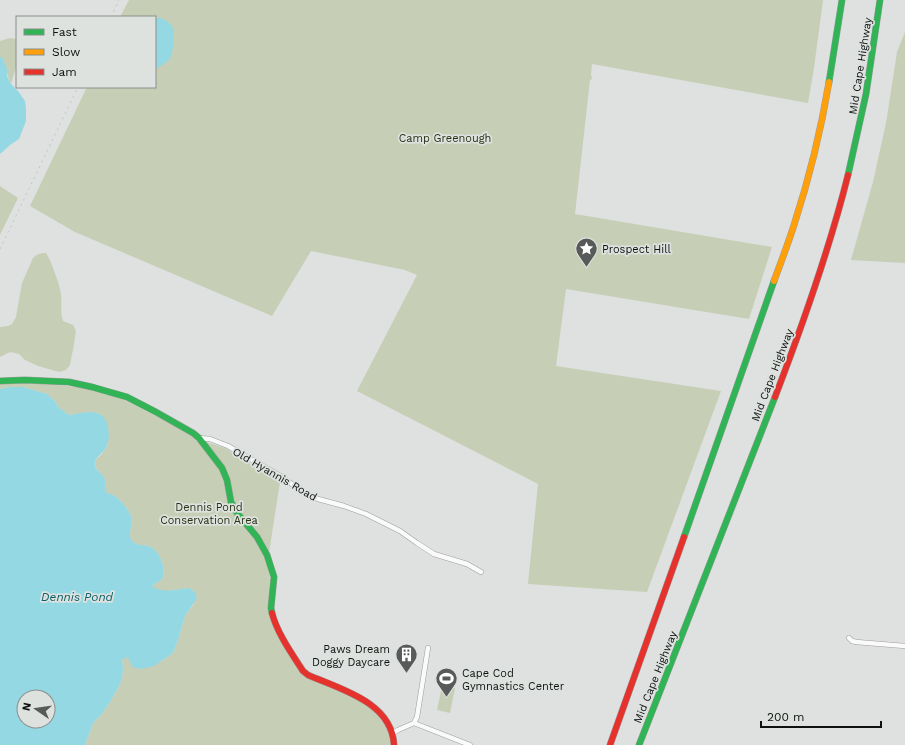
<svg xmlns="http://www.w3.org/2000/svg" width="905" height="745" viewBox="0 0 905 745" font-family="'Work Sans',sans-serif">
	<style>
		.green { fill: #c7ceb6 }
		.water { fill: #94d8e4; fill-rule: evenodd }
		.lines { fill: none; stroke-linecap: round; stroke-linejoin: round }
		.street-casing { stroke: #9d9e9e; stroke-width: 5.5 }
		.fast-casing { stroke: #9d9e9e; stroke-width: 7 }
		.slow-casing { stroke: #9d9e9e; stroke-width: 7 }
		.jam-casing { stroke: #9d9e9e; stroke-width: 7 }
		.street { stroke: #fafafa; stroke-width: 4.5 }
		.fast { stroke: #30b455; stroke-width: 6 }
		.slow { stroke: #ff9f0a; stroke-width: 6 }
		.jam { stroke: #e5322d; stroke-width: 6 }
		.rail { stroke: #c3c4c4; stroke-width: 1; stroke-dasharray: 2 4; stroke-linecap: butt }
		.labels { text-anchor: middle; stroke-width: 3.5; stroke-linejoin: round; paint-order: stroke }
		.street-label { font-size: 11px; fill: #0f1110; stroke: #dde2df }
		.park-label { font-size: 11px; fill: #2a3112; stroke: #dde2df }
		.poi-label { font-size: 11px; fill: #0f1110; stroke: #dde2df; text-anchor: start }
		.water-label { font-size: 12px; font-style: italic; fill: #0a5e6b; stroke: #dde2df }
	</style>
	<rect width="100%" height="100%" fill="#dee1df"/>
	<!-- green -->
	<path class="green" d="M129 0H823L814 68 808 103 592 64 591 74 592 79 590 80 575 214 772 247 749 319 566 289 556 366 721 391 647 592 528 584 538 484 357 391 417 275 405 270 311 251 272 316 75 232 30 206 87 87H155V17H120Z
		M905 32V263L851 260 873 182 886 123 897 52Z
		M10 38 17 39V64L11 84C7 76 6 67 2 58L0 57V41Z
		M0 186 18 198 0 235Z
		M46 253C49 258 51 262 53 268 56 277 60 285 61 295 62 304 60 313 63 321L73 325 76 331 74 344 70 365 66 370 59 372 38 366 25 360 19 354 15 353 10 352 0 357V327L8 326 12 324 16 317 22 283 33 258C37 254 41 253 46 253Z
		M21 383C53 384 87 386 118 397 131 402 144 410 156 416 172 424 188 431 200 444L206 442 225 448 280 482 269 553 266 562 269 572 270 579 269 602 275 627 296 666 302 674 310 679 356 698 370 707 386 726 391 738V745H85L93 723 101 715 110 702 119 686 122 678 123 669 122 660 128 656 160 662 173 653 177 643 185 616 189 610 193 605 195 592 189 588C177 589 162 595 152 586 155 583 159 582 162 579 167 569 160 552 151 547 144 544 135 547 131 539 128 534 132 527 132 521 132 513 121 500 115 496 112 495 109 494 106 492 103 487 105 480 101 474 99 470 95 469 95 464 95 459 99 457 102 454 105 450 109 445 108 440 108 433 101 419 98 413L91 412 69 415 58 407 55 401 47 394 23 387H9L0 389V384Z
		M442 686 455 688 450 713 437 710Z"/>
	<!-- water -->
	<path class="water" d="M155 17 157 18H161L167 21 172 26 174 32 173 48 170 59 161 66 155 69Z
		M0 57H2L7 69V76L11 84 18 91 25 101 26 109V121L19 139 10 145 0 154Z
		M9 387H23L47 394 55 401 58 407 69 415C78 414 89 410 97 413 110 416 111 438 106 448 104 452 95 458 95 462 93 469 101 472 104 477 106 482 104 487 106 492 109 494 112 494 115 496 121 500 132 513 132 521 132 527 128 534 131 539 135 547 145 544 151 547 160 552 167 569 162 579 159 582 155 583 152 586 163 594 177 589 189 588L195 592 197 598 185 616 177 643 173 653 154 666 141 669 132 667 128 657 125 658 122 660 123 669 122 678 119 686 110 702 101 715 93 723 85 745H0V389ZM24 697H48V721H24Z"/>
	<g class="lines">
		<defs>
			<path id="street" d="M199 438 210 439 228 446 282 477 303 492 318 499 344 506 366 514 400 531 417 543 434 554 467 564 481 572
				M849 638 852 641 856 642 905 646
				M414 723 470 745
				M393 733 398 730 414 723 417 717 428 648"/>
			<path id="fast" d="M829 82 842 0
				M848 175 866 94 880 0
				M0 381 25 380 69 382 92 387 127 397 156 412 193 433 199 438 222 468 227 480 231 502 237 513 257 537 267 555 274 577 271 608 272 613
				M684 537 774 281
				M639 745 775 397"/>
			<path id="slow" d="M774 281C781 262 788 244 794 225 809 179 821 130 829 82"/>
			<path id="jam" d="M775 397C803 324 829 251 848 175
				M272 613C277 633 292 654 303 671L308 675C340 689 392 702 394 745
				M610 745 684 537"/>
		</defs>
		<!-- street casing -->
		<use href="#street" class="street-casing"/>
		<!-- fast casing -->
		<use href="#fast" class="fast-casing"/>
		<!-- slow casing -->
		<use href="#slow" class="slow-casing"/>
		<!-- jam casing -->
		<use href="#jam" class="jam-casing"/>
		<!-- street -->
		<use href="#street" class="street"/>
		<!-- fast -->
		<use href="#fast" class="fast"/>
		<!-- slow -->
		<use href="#slow" class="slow"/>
		<!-- jam -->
		<use href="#jam" class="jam"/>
		<!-- rail -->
		<path class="rail" d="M111 17 119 0
			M0 249 78 87"/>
	</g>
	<!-- icons -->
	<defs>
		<symbol id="sight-pin" viewBox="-11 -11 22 30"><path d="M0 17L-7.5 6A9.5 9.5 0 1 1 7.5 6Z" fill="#575a58" stroke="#dde2df"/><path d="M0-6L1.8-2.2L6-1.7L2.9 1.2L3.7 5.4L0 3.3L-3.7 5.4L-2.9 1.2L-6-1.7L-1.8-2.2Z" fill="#fff"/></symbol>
		<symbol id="building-pin" viewBox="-11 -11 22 30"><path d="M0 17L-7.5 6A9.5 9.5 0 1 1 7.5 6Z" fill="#575a58" stroke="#dde2df"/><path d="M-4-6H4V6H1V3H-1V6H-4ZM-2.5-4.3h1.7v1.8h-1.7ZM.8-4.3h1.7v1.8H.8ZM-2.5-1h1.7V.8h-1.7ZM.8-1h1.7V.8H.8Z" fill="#fff"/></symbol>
		<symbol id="stadium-pin" viewBox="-11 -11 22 30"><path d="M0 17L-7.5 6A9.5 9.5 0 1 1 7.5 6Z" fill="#575a58" stroke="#dde2df"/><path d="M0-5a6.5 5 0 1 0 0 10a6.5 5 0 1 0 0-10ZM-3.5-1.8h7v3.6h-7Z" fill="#fff"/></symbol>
	</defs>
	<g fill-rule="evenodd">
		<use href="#sight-pin" x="574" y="236" width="25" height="34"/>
		<use href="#building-pin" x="394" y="642" width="25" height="34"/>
		<use href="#stadium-pin" x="434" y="666" width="25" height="34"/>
	</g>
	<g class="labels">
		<!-- street labels -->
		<g class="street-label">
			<text transform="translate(860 66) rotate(-81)" y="4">Mid Cape Highway</text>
			<text transform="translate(772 375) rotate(-69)" y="4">Mid Cape Highway</text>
			<text transform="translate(275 474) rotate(30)" y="4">Old Hyannis Road</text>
			<text transform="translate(655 677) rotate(-68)" y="4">Mid Cape Highway</text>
		</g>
		<!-- park labels -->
		<g class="park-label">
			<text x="445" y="142">Camp Greenough</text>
			<text x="209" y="511">Dennis Pond<tspan x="209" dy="13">Conservation Area</tspan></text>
		</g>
		<!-- poi labels -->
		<g class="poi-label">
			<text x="602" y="253">Prospect Hill</text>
			<text x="390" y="653" text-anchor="end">Paws Dream<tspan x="390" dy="13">Doggy Daycare</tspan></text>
			<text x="462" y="677">Cape Cod<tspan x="462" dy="13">Gymnastics Center</tspan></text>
		</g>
		<!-- water labels -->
		<g class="water-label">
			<text x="77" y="601">Dennis Pond</text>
		</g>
	</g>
	<!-- legend -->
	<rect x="16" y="16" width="140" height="72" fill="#dde2df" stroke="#8b8e8c"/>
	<rect x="24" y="29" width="20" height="6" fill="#30b455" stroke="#8b8e8c"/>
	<text x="52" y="36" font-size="12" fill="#0f1110">Fast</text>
	<rect x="24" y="49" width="20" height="6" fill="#ff9f0a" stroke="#8b8e8c"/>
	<text x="52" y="56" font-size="12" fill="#0f1110">Slow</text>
	<rect x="24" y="69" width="20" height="6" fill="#e5322d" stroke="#8b8e8c"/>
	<text x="52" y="76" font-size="12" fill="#0f1110">Jam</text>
	<!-- north arrow -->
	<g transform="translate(36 709) rotate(283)"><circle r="19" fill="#dde2df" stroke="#8b8e8c"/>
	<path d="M0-3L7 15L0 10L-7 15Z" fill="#575a58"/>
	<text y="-6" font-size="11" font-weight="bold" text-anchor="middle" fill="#0f1110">N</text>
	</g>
	<!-- scale -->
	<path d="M761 721v6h120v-6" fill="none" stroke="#0f1110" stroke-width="2"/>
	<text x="767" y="721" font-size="12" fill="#0f1110" stroke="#dde2df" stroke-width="3" paint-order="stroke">200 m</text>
</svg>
